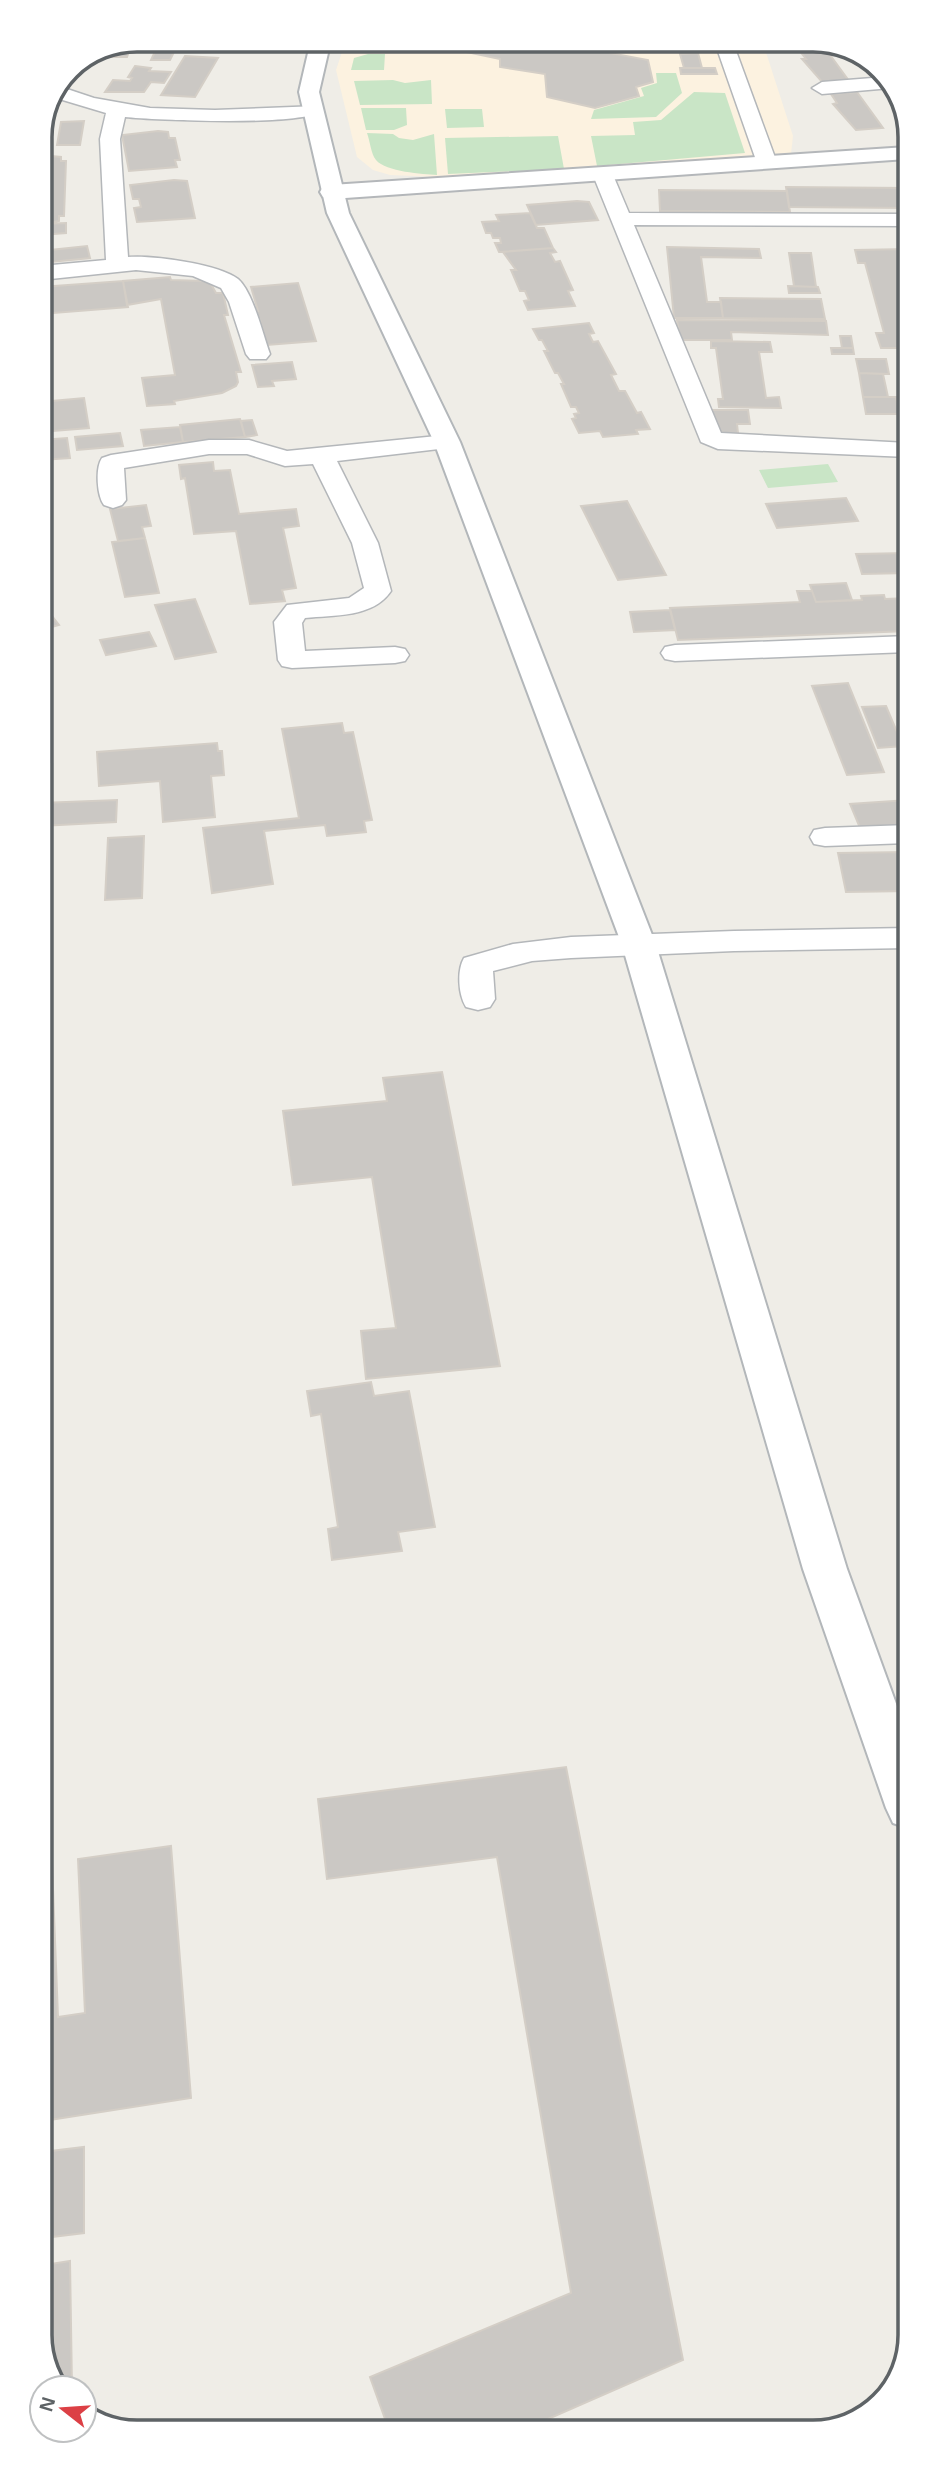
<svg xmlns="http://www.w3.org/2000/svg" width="951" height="2472" viewBox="0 0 951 2472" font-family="Helvetica,sans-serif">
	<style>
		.commercial { fill: #fcf2e0 }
		.green { fill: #c9e5c6 }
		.building { fill: #cbc8c4; stroke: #d4cec6; stroke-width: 2 }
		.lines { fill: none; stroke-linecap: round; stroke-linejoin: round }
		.minor-casing { stroke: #b4b7ba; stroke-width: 3 }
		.tertiary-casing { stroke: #b4b7ba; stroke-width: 4 }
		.secondary-casing { stroke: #b3b7ba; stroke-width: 4 }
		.minor { fill: #fff; fill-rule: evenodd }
		.tertiary { fill: #fff; fill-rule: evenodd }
		.secondary { fill: #fff; fill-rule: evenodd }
		.rim { fill: none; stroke: #5e6366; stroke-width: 3.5 }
	</style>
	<rect width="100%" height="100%" fill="#efede7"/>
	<!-- commercial -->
	<path class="commercial" d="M346 40H762L793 136 791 154 462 178 390 175 373 170 357 157 336 70Z"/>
	<!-- green -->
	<path class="green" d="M368 54H385L384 70H351L354 58Z
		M656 73H676L682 93 656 117 591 119 594 110 644 96 641 88 657 83Z
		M393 80 405 83 431 80 432 104 360 105 354 81Z
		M694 92 725 93 745 153 597 166 591 136 635 135 633 122 661 120Z
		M361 108H406L407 125 394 130H366Z
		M445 109H482L484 127 447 128Z
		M367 133 393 134 399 138 413 140 434 134 437 175C423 174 386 172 376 160 371 154 370 141 367 133Z
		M558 136 564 169 448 174 445 138Z
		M828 464 838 482 768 488 759 470Z"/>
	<!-- building -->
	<path class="building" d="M138 40H161L154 48 133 46Z
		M452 40H678V41L608 42 610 53 648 60 653 82 636 87 639 96 595 108 547 97 545 74 500 67V59L452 49Z
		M158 45 177 46 170 60H151Z
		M123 46H131L127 57H110L112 51Z
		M825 48 849 81 823 83 802 59H806L799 50Z
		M698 53 702 68H684L680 54Z
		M185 56 218 58 195 97 161 95Z
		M135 66 151 68 149 71 171 72 164 83 151 82 144 92H105L113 80 130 81 132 78 128 77Z
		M680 68H715L717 74H681Z
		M857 92 883 128 856 130 833 104 837 103 831 94Z
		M84 121 80 145H57L61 122Z
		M158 131 168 132 169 138H175L180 160H175L177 167 129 171 122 135Z
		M40 155 61 157V161H66L64 216H59V221L41 224Z
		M174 180 187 181 195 218 137 222 134 208 141 207 139 199H133L130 185Z
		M786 187 907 188V208L789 207Z
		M659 190 787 191 790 212 660 211Z
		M577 201 589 202 598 220 536 225 527 205Z
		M530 213 537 228H544L553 248 499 252 495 243H501L500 238H493L491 233H486L482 222 499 221 496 215Z
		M66 223V233L41 235V224Z
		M87 246 90 258 41 263V251Z
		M667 247 759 249 761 258 701 257 707 302H721L723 318H674Z
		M553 248 556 252 550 253 555 262 560 261 573 290 568 291 575 306 528 310 524 301 529 300 525 291H520L511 270H516L503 252Z
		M908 249V348H881L876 333H884L865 263H858L855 250Z
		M789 253H811L816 287 794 286Z
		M170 277 171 280 205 281 211 284 216 293H223L228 315H224L241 372H236L238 382 236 386 222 393 174 401 175 404 147 406 142 378 175 375 161 299 127 305 123 281Z
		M123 281 128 307 41 314V287Z
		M298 283 316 341 267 345 260 320 254 321 251 311H258L251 287Z
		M788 286 818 287 820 293H789Z
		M720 298 821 299 825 319 723 318Z
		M677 320 826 321 828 335 731 332 732 340H680Z
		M589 323 594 333 589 334 593 342 598 341 616 374 611 375 619 391H625L637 413 641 412 650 429 636 430 638 434 603 437 600 431 579 433 572 419 576 418 574 414 579 413 576 407H571L561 384H564L558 373H555L544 351H548L542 340H539L533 329Z
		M840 336H851L853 348H842Z
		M711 341 770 342 772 352H759L766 398 779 397 781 408 719 407 718 399H723L716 348H711Z
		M831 348H853L854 354H832Z
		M856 359H886L889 374 859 373Z
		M292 362 296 379 272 381 274 386 258 387 252 365Z
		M859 373 883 374 888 397H863Z
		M863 397H896L900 414H866Z
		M84 398 89 428 41 432V402Z
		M712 410H748L750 424H737L738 433H716Z
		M240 419 245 437 183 442 180 425Z
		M252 420 257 435 245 437 241 421Z
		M180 427 183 442 144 446 141 430Z
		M120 433 123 446 77 450 75 437Z
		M67 438 70 458 41 460V440Z
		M213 462 214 471 230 470 239 514 296 509 299 526 283 528 296 588 282 590 285 601 250 604 236 531 194 534 185 478 181 479 179 465Z
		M846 498 858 521 777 528 766 504Z
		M627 501 666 575 618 580 581 506Z
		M146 505 151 526 142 527 145 538 118 541 110 509Z
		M145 538 159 593 125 597 112 542Z
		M908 553V573L862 574 856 554Z
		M846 583 852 600 816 602 810 585Z
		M797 591H812L816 602 862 600 861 596 884 595 885 599 908 598V631L678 640 670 608 800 602Z
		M195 599 216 652 175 659 155 605Z
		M41 602 59 625 41 630Z
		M670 610 675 630 634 632 630 612Z
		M149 632 156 646 106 655 100 640Z
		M848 683 884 772 847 775 812 686Z
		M886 706 903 746 878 748 862 707Z
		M342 723 344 733 353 732 372 820 364 821 366 832 327 836 325 825 264 831 273 884 212 893 203 828 299 818 282 729Z
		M217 743 218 751H222L224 775 211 776 215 817 163 822 160 781 99 786 97 752Z
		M117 800 116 822 41 826V803Z
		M908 800V825L860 828 850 804Z
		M144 836 142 898 105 900 108 838Z
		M908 852 909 891 846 892 838 853Z
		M442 1072 500 1366 366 1379 361 1331 396 1328 372 1177 293 1185 283 1111 387 1101 383 1078Z
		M371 1382 374 1396 409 1391 435 1527 398 1532 402 1551 332 1560 328 1529 338 1527 321 1414 311 1416 307 1391Z
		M566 1767 683 2360 523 2430H389L370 2377 571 2293 497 1857 327 1879 318 1799Z
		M171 1846 191 2098 43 2121V1864L52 1863 58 2017 85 2013 78 1859Z
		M84 2147V2233L43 2238V2152Z
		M70 2261 72 2388H61L44 2360V2265Z"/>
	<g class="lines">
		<defs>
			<path id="minor" d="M714 40H732L777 163 774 167H760L757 163Z
				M885 77 891 88 822 94 812 88 822 82Z
				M61 87 94 98 150 108 215 110 318 106 321 110C308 127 152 120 125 117L120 139 128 257C152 255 219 264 238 279 253 292 263 335 270 354L266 359H250L246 354 229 302 221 288 193 276 136 270 41 280V266L106 260 100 139 106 113 56 98Z
				M603 169 610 171 613 175 629 213 907 214 908 226 634 225 721 433 908 443V457L718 449 701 442 593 175 596 171Z
				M447 435 456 437 459 442 456 447 337 461 378 543 391 591C373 618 334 615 305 618L302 623 305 651 395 647 405 649 409 655 405 661 395 663 292 668 282 666 278 660 274 622 287 605 349 598 364 588 352 543 313 464 285 466 247 454H209L124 468 126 500 122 505 113 508 104 505C97 496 95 468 102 458L111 455 209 440H249L287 451Z
				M908 636V652L675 661 665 659 661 653 665 647 675 645Z
				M908 825V843L825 846 814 844 810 837 814 830 825 828Z
				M909 928V948L734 951 571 958 532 961 493 971 495 999 490 1007 478 1010 466 1007C458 994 457 970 464 958L513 944 571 937 734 931Z"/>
			<path id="tertiary" d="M907 147V159L331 199 323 197 320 192 323 187 331 185Z"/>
			<path id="secondary" d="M311 40H331L319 92 349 213 460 442 656 945 847 1569 910 1742V1829L893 1823 886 1808 803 1569 622 945 434 442 327 213 299 92Z"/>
		</defs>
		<!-- minor casing -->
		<use href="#minor" class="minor-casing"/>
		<!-- tertiary casing -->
		<use href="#tertiary" class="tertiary-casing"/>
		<!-- secondary casing -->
		<use href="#secondary" class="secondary-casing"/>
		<!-- minor -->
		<use href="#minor" class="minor"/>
		<!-- tertiary -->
		<use href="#tertiary" class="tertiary"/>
		<!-- secondary -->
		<use href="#secondary" class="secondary"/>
	</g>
	<!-- crop -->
	<path d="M0 0H951V2472H0ZM137 52H813A85 85 0 0 1 898 137V2335A85 85 0 0 1 813 2420H137A85 85 0 0 1 52 2335V137A85 85 0 0 1 137 52Z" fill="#fff" fill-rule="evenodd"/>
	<path class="rim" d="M137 52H813A85 85 0 0 1 898 137V2335A85 85 0 0 1 813 2420H137A85 85 0 0 1 52 2335V137A85 85 0 0 1 137 52Z"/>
	<!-- north arrow -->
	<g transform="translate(63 2409) rotate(287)"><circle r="33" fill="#ffffff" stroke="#bfc1c2" stroke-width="2"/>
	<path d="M0-5L12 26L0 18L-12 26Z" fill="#dc4045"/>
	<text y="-10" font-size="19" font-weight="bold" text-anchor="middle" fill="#5e6366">N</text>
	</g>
</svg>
